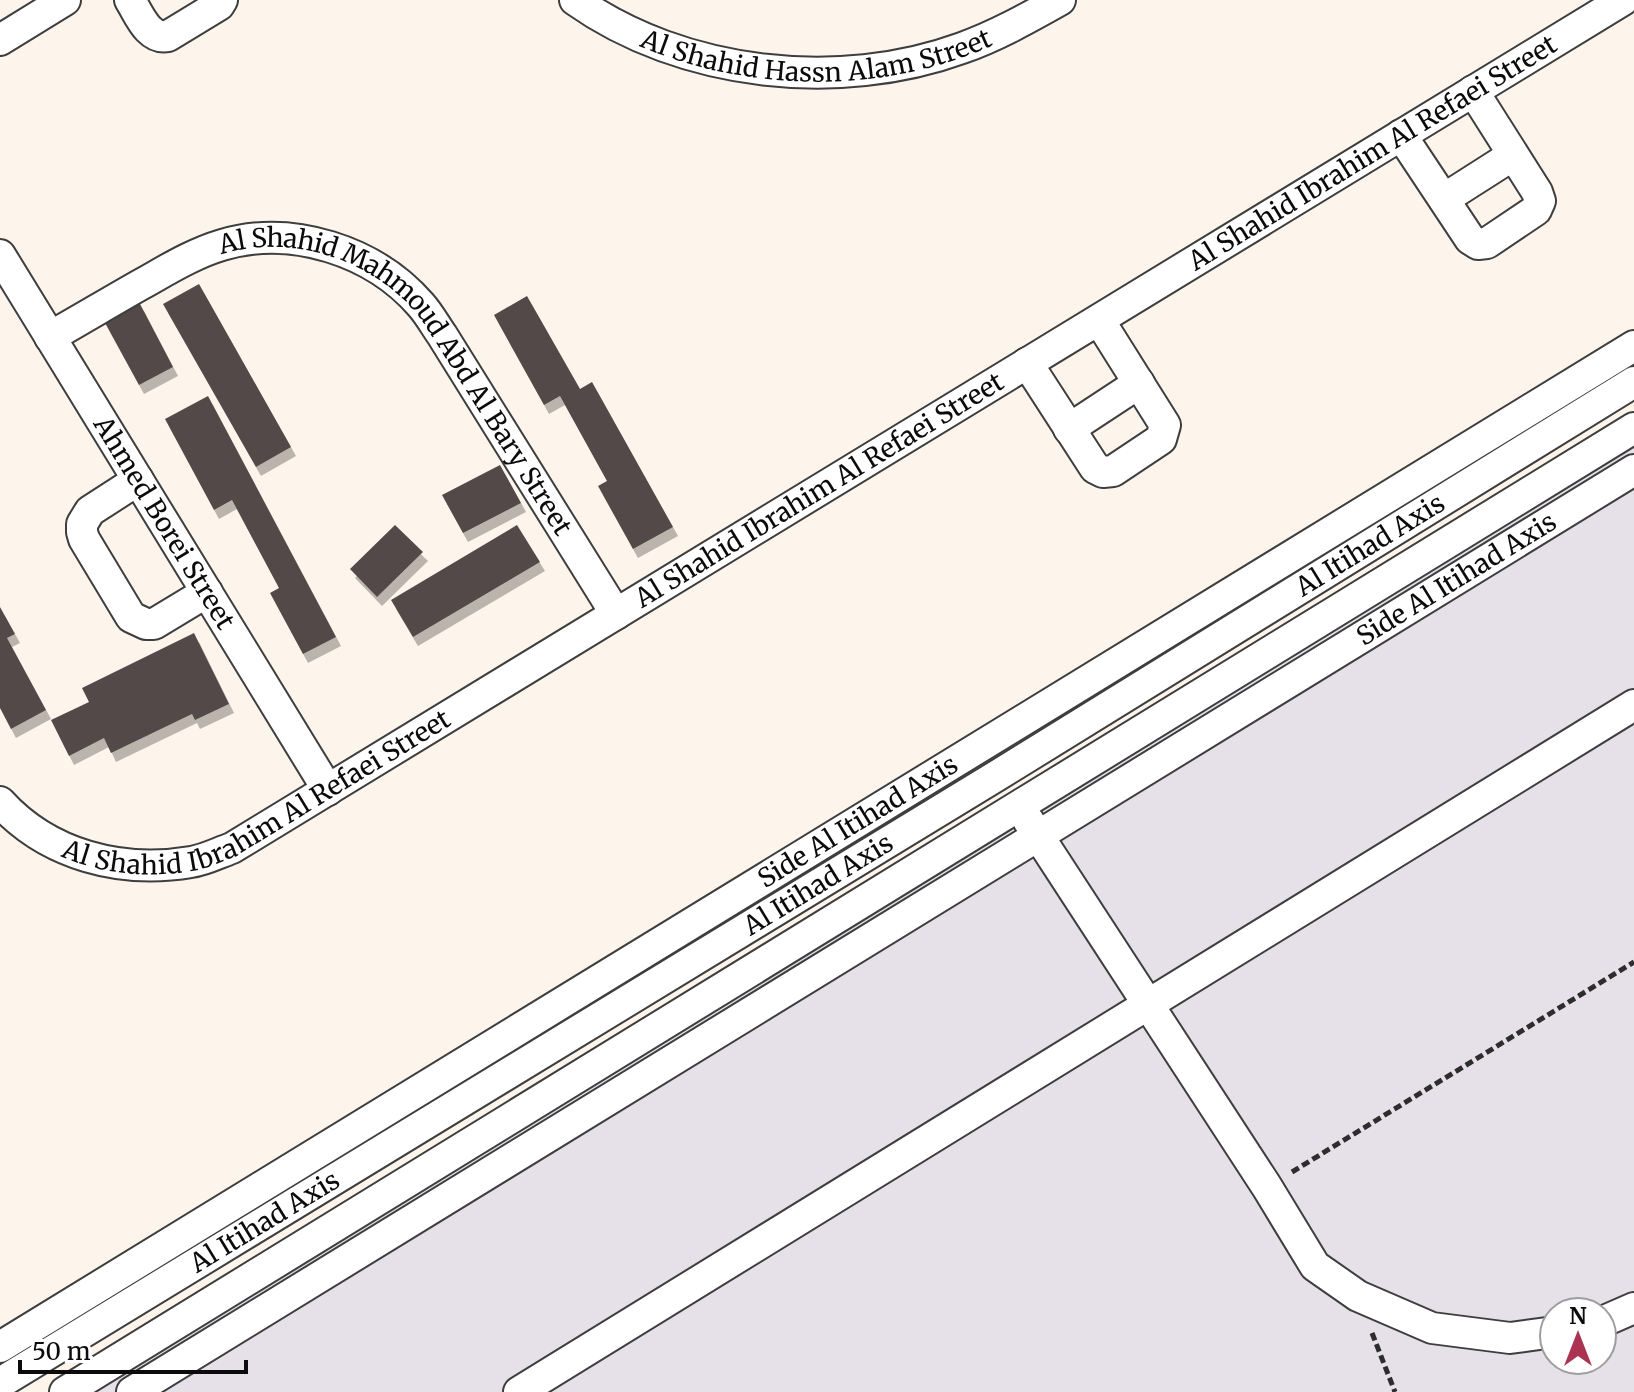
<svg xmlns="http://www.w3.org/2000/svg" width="1634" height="1392" viewBox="0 0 1634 1392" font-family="Merriweather,serif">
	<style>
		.industrial { fill: #e6e0e9; fill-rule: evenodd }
		.building { fill: #524a48; filter: url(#shadow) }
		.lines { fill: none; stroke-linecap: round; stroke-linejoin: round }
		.minor-casing { stroke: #3e3e3e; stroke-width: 34 }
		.path { stroke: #2d2d2d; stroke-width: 5; stroke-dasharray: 8 4; stroke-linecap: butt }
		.minor { stroke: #fff; stroke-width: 30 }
		.labels { text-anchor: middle; stroke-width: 8; stroke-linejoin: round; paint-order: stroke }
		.street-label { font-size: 26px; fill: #0b0b0b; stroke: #fff }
	</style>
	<defs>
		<filter id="shadow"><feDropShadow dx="5" dy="9" stdDeviation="0" flood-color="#0004"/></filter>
	</defs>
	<rect width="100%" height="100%" fill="#fdf5eb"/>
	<!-- industrial -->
	<path class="industrial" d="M1634 416V1392H48ZM1554 1312H1602V1360H1554Z"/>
	<!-- building -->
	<path class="building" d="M199 284 291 447 256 467 163 304Z
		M527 296 580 389 592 382 673 527 633 549 598 486 607 481 560 396 544 405 494 315Z
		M139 302 173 367 139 385 104 321Z
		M208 396 336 637 303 654 270 593 279 588 232 500 214 510 165 419Z
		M500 465 521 503 463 533 442 495Z
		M395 525 423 552 377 597 350 569Z
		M517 525 540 562 413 637 391 600Z
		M0 607 15 634 7 638 46 710 11 729 0 708Z
		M194 633 229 704 195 720 192 714 111 753 104 738 69 756 51 720 89 702 82 688Z"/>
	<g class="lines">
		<defs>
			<g id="minor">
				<path d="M130 0C139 14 148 40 168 36L219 5 222 0"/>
				<path id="s1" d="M575 0C682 76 839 93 962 48 996 36 1028 18 1060 0"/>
				<path d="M0 40 65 0"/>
				<path d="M1401 135 1470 239 1478 244 1487 243 1536 210 1540 201 1537 192 1473 91"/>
				<path d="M1444 199 1513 155"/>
				<path id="s2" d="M0 255 328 790"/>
				<path id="s3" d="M50 337C80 320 110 302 140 285 167 270 192 254 222 245 292 224 374 251 421 305 429 314 435 325 442 335L616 614"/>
				<path d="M1027 363 1095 468 1103 472 1113 471 1161 439 1165 425 1099 320"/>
				<path d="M1069 429 1139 383"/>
				<path d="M138 480 90 511 82 524V532L84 539 131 617 146 624H154L207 592"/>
				<path id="s4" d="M0 802C48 855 121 874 191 862 205 860 218 853 232 848L1623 0"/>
				<path d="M1028 820 1267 1187 1315 1266 1358 1296 1432 1328 1510 1338 1554 1332"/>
				<path d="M1602 1322 1634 1308"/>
				<path id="s5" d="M0 1347 1634 346"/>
				<path id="s6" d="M0 1383 998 775 1634 382"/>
				<path d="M65 1392 1634 428"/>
				<path id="s7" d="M132 1392 1634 470"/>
				<path d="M519 1392 1634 705"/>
			</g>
		</defs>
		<!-- minor casing -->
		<use href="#minor" class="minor-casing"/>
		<!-- path -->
		<path class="path" d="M1292 1172 1634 962
			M1372 1333 1395 1392"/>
		<!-- minor -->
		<use href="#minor" class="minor"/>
	</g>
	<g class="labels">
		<!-- street labels -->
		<g class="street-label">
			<text dy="9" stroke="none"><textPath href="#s1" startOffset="256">Al Shahid Hassn Alam Street</textPath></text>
			<text dy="9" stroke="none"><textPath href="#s4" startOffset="1588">Al Shahid Ibrahim Al Refaei Street</textPath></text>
			<text dy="9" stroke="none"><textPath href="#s3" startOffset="438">Al Shahid Mahmoud Abd Al Bary Street</textPath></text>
			<text dy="9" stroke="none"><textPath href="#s4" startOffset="940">Al Shahid Ibrahim Al Refaei Street</textPath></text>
			<text dy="9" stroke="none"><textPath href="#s2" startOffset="314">Ahmed Borei Street</textPath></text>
			<text dy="9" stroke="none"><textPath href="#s6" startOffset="1606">Al Itihad Axis</textPath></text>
			<text dy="9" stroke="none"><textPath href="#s7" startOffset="1554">Side Al Itihad Axis</textPath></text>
			<text dy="9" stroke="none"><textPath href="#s4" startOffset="292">Al Shahid Ibrahim Al Refaei Street</textPath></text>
			<text dy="9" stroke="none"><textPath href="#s5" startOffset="1006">Side Al Itihad Axis</textPath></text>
			<text dy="9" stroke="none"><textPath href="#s6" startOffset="958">Al Itihad Axis</textPath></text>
			<text dy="9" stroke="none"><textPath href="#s6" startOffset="310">Al Itihad Axis</textPath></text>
		</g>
	</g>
	<!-- north arrow -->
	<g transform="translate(1578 1336)"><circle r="38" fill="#ffffff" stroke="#9d9d9d" stroke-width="2"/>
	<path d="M0-6L14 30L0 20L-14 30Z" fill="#aa3351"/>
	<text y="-12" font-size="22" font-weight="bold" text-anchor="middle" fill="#0b0b0b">N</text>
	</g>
	<!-- scale -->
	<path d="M20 1360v12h226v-12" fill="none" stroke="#0b0b0b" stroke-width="4"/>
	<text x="32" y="1360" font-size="24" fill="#0b0b0b" stroke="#ffffff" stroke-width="6" paint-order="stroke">50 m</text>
</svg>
